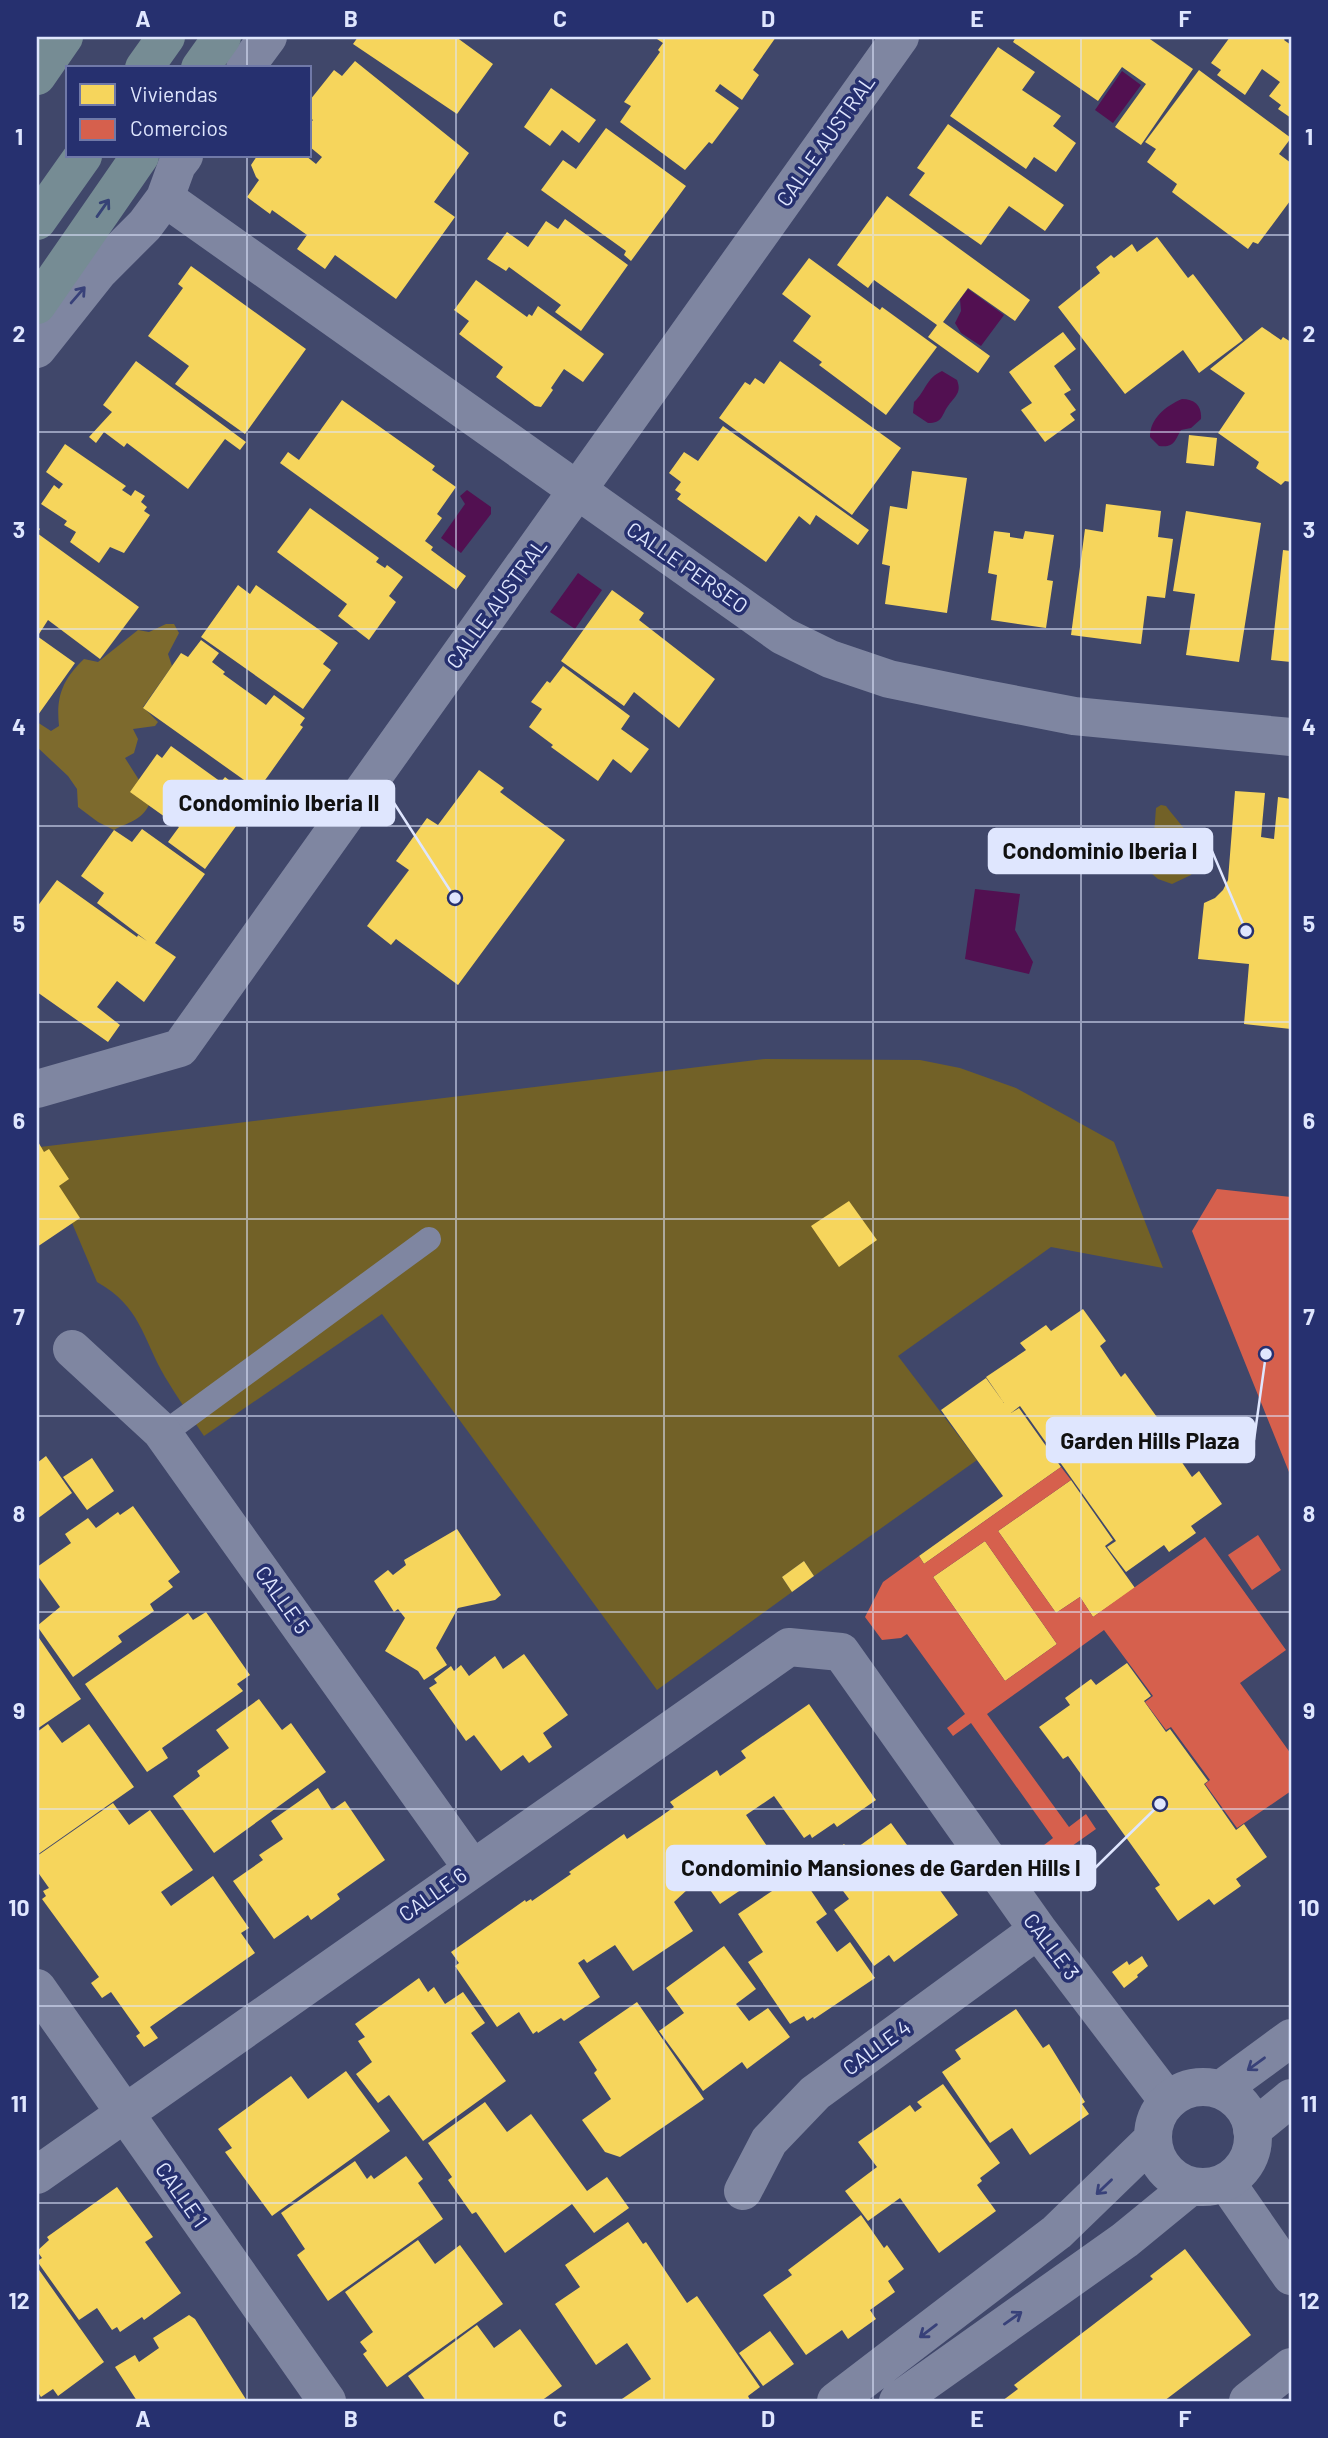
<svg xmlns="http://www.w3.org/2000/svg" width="1328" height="2438" viewBox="0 0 1328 2438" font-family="Barlow,sans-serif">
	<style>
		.green { fill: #726127 }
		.forest { fill: #7d6a2d }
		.water { fill: #521051 }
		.homes { fill: #f6d55c }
		.shops { fill: #d6604d; fill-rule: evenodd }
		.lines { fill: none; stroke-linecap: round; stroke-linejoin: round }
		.lane { stroke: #7f86a1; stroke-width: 24 }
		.street { stroke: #7f86a1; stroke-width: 38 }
		.secondary { stroke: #7f86a1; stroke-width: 38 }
		.highway { stroke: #768c94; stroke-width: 38 }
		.oneway { stroke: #364276 }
		.oneway2 { stroke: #384179 }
		.grid { fill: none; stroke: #dfe6fe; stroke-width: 2; stroke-opacity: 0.55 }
		.labels { text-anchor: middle; stroke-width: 7; stroke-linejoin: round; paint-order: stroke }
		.street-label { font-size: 21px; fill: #dfe6fe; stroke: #26306f }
		.leader { fill: none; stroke: #dfe6fe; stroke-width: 2.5 }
		.callout-dot { fill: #dfe6fe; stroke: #26306f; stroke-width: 2.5 }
		.callout { fill: #dfe6fe; stroke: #dfe6fe; stroke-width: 2.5 }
		.callout-label { font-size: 23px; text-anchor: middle; font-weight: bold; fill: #111 }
		.neatline { fill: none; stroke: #dfe6fe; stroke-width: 2.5 }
		.grid-label { font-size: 23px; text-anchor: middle; font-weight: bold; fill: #dfe6fe }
	</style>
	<rect width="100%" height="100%" fill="#40476a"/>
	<!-- green -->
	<path class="green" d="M1161 805 1166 806C1181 826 1208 850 1191 875L1172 884 1158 879 1151 873 1156 808Z
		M765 1059 920 1060 960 1068 1016 1088 1114 1142 1163 1268 1051 1247 898 1356 977 1460 814 1576 804 1561 782 1577 792 1592 657 1690 382 1314 204 1436C191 1417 177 1397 165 1377 142 1337 141 1307 97 1282L40 1147Z"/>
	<!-- forest -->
	<path class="forest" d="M166 624H174L179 633 168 654 172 666 143 707 158 722 155 726 133 729 138 739 134 753 125 758 139 780 149 805C141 821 128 822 114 830L98 822 78 807 77 789 68 776 37 747V722L51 731 59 726C56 697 62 680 84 659L98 662 138 630 149 632Z"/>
	<!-- water -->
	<path class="water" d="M1122 71 1141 85 1113 123 1095 110Z
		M968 289 1004 315 981 346 961 333 955 323 961 311 960 299Z
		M942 371 957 380C962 393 955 396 948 406 941 416 943 423 928 423L913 413 914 402C926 391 926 378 942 371Z
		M1182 399C1195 399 1202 406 1201 419L1191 428 1181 430C1175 440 1175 448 1159 446L1150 437C1150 418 1166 406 1182 399Z
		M467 490 491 507V514L461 553 441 538 465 504 460 496Z
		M578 573 602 590 575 629 550 612Z
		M975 889 1020 894 1015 930 1033 962 1029 974 965 959Z"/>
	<!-- homes -->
	<path class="homes" d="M358 37H456L493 64 457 114 353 44Z
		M654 37H776L753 70 759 75 742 100 720 84 715 91 739 108 712 144 709 142 685 170 620 122 631 106 624 102 660 52 658 50 663 43Z
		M1016 37H1147L1193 69 1141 145 1115 127 1146 84 1122 67 1098 101 1013 42Z
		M1230 37H1286L1284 40 1291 45V118L1278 109 1281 105 1269 96 1280 82 1262 69 1245 95 1217 75 1221 70 1211 63Z
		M998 47 1035 72 1022 90 1061 116 1053 126 1076 143 1056 172 1034 157 1026 169 950 116Z
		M355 61 469 153 434 202 455 217 396 299 335 255 325 269 297 249 307 235 272 210 270 214 247 197 259 180 256 177 251 165 257 156H306L316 164 322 157 310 147V123L313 120 310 118V100L334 70 342 76Z
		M1199 70 1291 138 1279 154 1291 163V203L1290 201 1258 244 1253 242 1248 249 1172 192 1177 184 1147 162 1156 149 1145 142Z
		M551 88 596 120 579 143 562 130 550 146 524 127Z
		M948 124 1064 205 1045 231 1009 206 981 245 909 195 925 173 917 168Z
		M606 128 686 186 631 261 624 255 626 251 541 190 563 160 576 169Z
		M887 196 1030 300 1015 321 968 288 943 322 990 356 978 373 928 337 937 325 874 280 868 288 837 265Z
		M565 219 628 265 581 331 555 312 561 305 509 267 506 271 487 259 507 232 528 247 546 221 558 229Z
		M1157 237 1188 278 1193 274 1243 340 1199 373 1183 350 1125 394 1058 307 1100 273 1096 267 1111 255 1114 258 1132 244 1137 252Z
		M809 258 880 310 882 307 937 347 886 415 819 365 822 362 793 341 811 316 782 294Z
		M191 266 306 349 245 434 175 384 189 366 148 336 183 288 178 284Z
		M476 280 527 317 529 314 532 316 538 306 604 354 583 382 564 369 551 388 553 390 541 407 535 406 496 377 503 367 459 334 469 321 454 310Z
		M1262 327 1281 340 1283 337 1291 342V482L1285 481 1281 485 1256 468 1259 462 1218 433 1245 393 1210 369Z
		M1063 332 1076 349 1054 366 1071 390 1064 394 1076 410 1070 414 1075 420 1045 442 1021 410 1032 403 1009 372Z
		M136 361 246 442 240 450 225 439 188 489 127 443 124 447 104 432 96 443 89 437 112 412 103 405Z
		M780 361 901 448 852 515 719 418 745 382 750 385 755 378 764 384Z
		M342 400 435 466 432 470 456 487 437 514 442 518 425 541 433 547 431 550 466 576 456 590 280 463 288 452 299 460Z
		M723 426 869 530 858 545 816 515 810 525 799 516 766 562 677 499 681 494 675 490 681 482 669 473 684 452 698 461Z
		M1189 435 1217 438 1214 466 1186 463Z
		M65 444 126 486 122 490 131 496 135 490 145 496 141 502 147 507 144 511 150 515 124 553 110 547 99 563 70 542 76 532 64 525 67 521 41 504 54 485 59 489 63 484 46 472Z
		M912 471 967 478 947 613 885 604 890 566 882 564 890 506 907 509Z
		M1106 504 1161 511 1158 537 1173 539 1165 598 1147 596 1141 644 1071 635 1085 529 1103 532Z
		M310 508 379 558 376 562 385 568 387 565 403 577 389 596 396 602 369 640 338 616 347 604 277 552Z
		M1186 511 1261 523 1239 662 1186 655 1195 594 1173 591Z
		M37 526 40 529 37 533 139 607 100 659 48 620 39 634 37 632Z
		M994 531 1010 533V537L1023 539 1025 531 1054 535 1047 580 1053 581 1046 628 991 620 997 575 988 573Z
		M1283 550 1291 551V662L1271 660Z
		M238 585 250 594 256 585 338 643 323 664 331 670 303 709 201 637Z
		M612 590 644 613 639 620 715 679 679 728 634 692 624 706 561 661Z
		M37 636 75 663 38 715 37 713Z
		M201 640 219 653 212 662 225 672 223 674 266 705 274 695 305 718 300 725 303 727 258 790 143 708 181 653 188 657Z
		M563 666 630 716 621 729 649 749 631 773 613 759 598 781 551 747 553 745 529 727 542 709 531 702 547 681 550 683Z
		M171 746 221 782 225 777 255 800 205 869 168 842 179 827 130 792 157 754 162 758Z
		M479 770 504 788 500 792 565 840 458 985 396 939 391 945 367 926 409 870 396 861 427 818 438 825Z
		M1235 791 1265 793 1261 837 1274 839 1278 797 1291 799V1029L1244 1024 1249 964 1198 959 1204 903 1215 898 1223 890 1228 880Z
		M142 829 205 874 155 943 176 957 144 1002 117 981 97 1007 120 1025 108 1042 37 992V907L57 880 137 937 138 935 147 941 97 903 104 893 81 876 114 830 132 842Z
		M37 1140 44 1152 49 1149 69 1179 59 1186 80 1218 37 1247Z
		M849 1201 877 1240 839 1267 811 1226Z
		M1083 1309 1106 1341 1100 1346 1121 1377 1125 1373 1175 1442 1170 1445 1192 1477 1199 1471 1222 1504 1191 1526 1196 1533 1169 1552 1164 1545 1126 1572 1107 1547 1116 1541 1020 1406 1011 1413 1019 1408 1061 1467 924 1564 919 1556 1003 1496 941 1410 986 1378 1004 1403 986 1377 1026 1350 1020 1343 1046 1325 1051 1331Z
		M46 1456 72 1493 37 1519V1463Z
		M92 1458 114 1491 87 1510 63 1477Z
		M1071 1480 1113 1540 1105 1546 1135 1588 1093 1617 1080 1597 1056 1613 998 1531Z
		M133 1506 180 1572 168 1581 173 1587 150 1604 154 1611 118 1636 122 1642 73 1677 37 1626 60 1607 37 1575V1567L71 1543 65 1534 88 1518 96 1528 118 1512 120 1515Z
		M457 1529 501 1595 495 1600 458 1608 436 1648 447 1665 424 1680 418 1671 385 1651 405 1618 398 1609 394 1612 374 1581 388 1570 393 1575 406 1565 404 1560Z
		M985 1541 1057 1644 1005 1681 933 1577Z
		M804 1561 814 1576 792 1592 782 1577Z
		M206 1612 250 1675 237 1684 243 1691 162 1748 168 1758 147 1772 85 1684 188 1613 193 1620Z
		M39 1638 81 1699 37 1729V1640Z
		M524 1654 568 1715 543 1733 552 1747 529 1763 523 1755 501 1771 474 1735 466 1741 429 1688 437 1683 434 1679 451 1666 454 1671 461 1665 469 1676 495 1656 503 1669Z
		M1127 1663 1151 1696 1144 1701 1166 1732 1170 1729 1208 1781 1204 1784 1236 1830 1244 1824 1267 1857 1236 1879 1241 1886 1214 1905 1209 1899 1178 1921 1155 1888 1160 1885 1068 1756 1063 1759 1039 1727 1070 1705 1065 1698 1091 1679 1096 1685Z
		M259 1699 282 1730 291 1723 326 1772 214 1853 173 1796 200 1776 197 1771 229 1748 216 1730Z
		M809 1704 876 1800 837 1827 834 1823 812 1838 810 1834 804 1838 774 1796 746 1815 779 1864 720 1904 701 1877 674 1902 693 1931 633 1971 615 1945 587 1963 584 1959 578 1963 600 1997 564 2021 561 2018 538 2033 537 2031 533 2034 519 2012 497 2027 455 1966 459 1963 451 1952 525 1900 526 1902 531 1899 532 1901 571 1874 569 1872 624 1834 627 1839 660 1817 674 1807 670 1802 717 1770 720 1776 746 1758 741 1751Z
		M48 1724 62 1743 89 1724 134 1787 37 1855V1732Z
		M318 1788 332 1810 345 1801 385 1860 337 1894 340 1899 311 1920 308 1915 274 1939 233 1881 263 1860 259 1855 283 1839 271 1821Z
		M113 1803 129 1825 150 1810 193 1870 161 1892 171 1906 213 1876 249 1928 241 1933 255 1953 150 2027 158 2038 144 2047 136 2036 140 2033 111 1992 102 1998 91 1983 99 1977 42 1899 46 1896 43 1891 49 1888 37 1871V1856Z
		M891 1823 958 1915 894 1962 889 1955 874 1966 834 1910 849 1899 829 1872 832 1870 824 1859 844 1844 851 1852Z
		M799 1873 827 1914 816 1922 837 1952 850 1942 875 1978 814 2019 813 2017 807 2021 804 2016 790 2024 748 1962 763 1952 738 1914Z
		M724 1946 756 1989 736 2004 749 2021 768 2008 790 2037 747 2069 742 2062 703 2091 659 2031 684 2013 666 1988Z
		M1142 1956 1148 1966 1137 1975 1138 1977 1124 1988 1112 1972 1127 1961 1129 1965Z
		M419 1978 428 1992 434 1987 445 2004 463 1992 485 2023 471 2033 506 2081 423 2141 389 2095 378 2103 356 2074 372 2062 358 2041 365 2037 355 2024Z
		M637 2002 704 2099 620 2157 605 2152 582 2120 611 2099 594 2073 597 2070 579 2042Z
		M1016 2009 1043 2048 1049 2044 1085 2102 1082 2104 1089 2114 1030 2155 1012 2128 990 2143 942 2072 961 2059 955 2050Z
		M346 2071 390 2131 272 2216 225 2152 232 2148 218 2129 291 2076 308 2099Z
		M943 2084 1000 2163 980 2178 982 2181 977 2185 996 2211 939 2253 900 2198 868 2221 845 2191 877 2167 858 2142 910 2105 915 2112 922 2107 917 2102Z
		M485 2102 507 2132 531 2114 587 2191 607 2177 629 2208 594 2233 572 2204 505 2253 476 2212 472 2214 448 2180 452 2177 428 2143Z
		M406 2156 423 2179 418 2183 443 2219 328 2301 297 2255 305 2249 281 2213 355 2161 367 2179 371 2175 374 2179Z
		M117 2187 153 2237 145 2242 181 2293 144 2320 142 2317 120 2332 117 2327 112 2330 97 2308 79 2320 37 2261 42 2258 37 2251 49 2240 47 2237Z
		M861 2215 884 2248 887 2245 904 2269 888 2281 895 2292 870 2310 876 2319 848 2339 842 2330 806 2355 763 2295 792 2275 788 2270Z
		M628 2222 643 2244 646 2242 687 2303 697 2296 760 2387 748 2396 750 2400 747 2401H619L651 2379 627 2343 596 2365 555 2304 580 2287 565 2265Z
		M418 2240 435 2264 460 2245 503 2304 387 2387 363 2354 367 2351 360 2342 373 2332 345 2292Z
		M1185 2249 1251 2335 1164 2401H1002L1018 2389 1014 2385 1153 2279 1150 2276Z
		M37 2267 104 2362 58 2396 53 2389 41 2397 37 2391Z
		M189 2315 195 2319 247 2401H137L115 2367 135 2355 139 2362 159 2348 153 2338Z
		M477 2325 494 2348 520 2329 562 2386 541 2401H426L408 2376Z
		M770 2331 794 2364 763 2386 739 2353Z"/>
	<!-- shops -->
	<path class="shops" d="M1217 1189 1291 1197V1477L1192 1231Z
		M1061 1467 1071 1480 998 1531 1056 1613 1080 1597 1093 1617 1205 1537 1286 1650 1240 1683 1291 1754V1791L1237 1828 1205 1784 1210 1780 1171 1727 1166 1730 1145 1702 1153 1696 1104 1630 987 1714 1069 1827 1086 1814 1096 1829 1048 1863 1039 1849 1053 1838 971 1723 953 1736 947 1728 965 1714 907 1634 901 1638 882 1640 865 1617 883 1582 919 1556 924 1564ZM985 1541 1057 1644 1005 1681 933 1577Z
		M1258 1535 1281 1570 1252 1590 1228 1555Z"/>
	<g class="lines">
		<!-- lane -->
		<path class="lane" d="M163 1434 429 1239"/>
		<!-- street -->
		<path class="street" d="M245 68 268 37
			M165 198 783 636 830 659 889 679 976 697 1074 716 1291 737
			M37 349 99 271 145 225 165 198 177 165 184 156
			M37 1089 180 1048 900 37
			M72 1349 161 1431 472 1868
			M37 1988 327 2401
			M37 2175 789 1647 841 1652 1038 1930 1168 2101
			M1226 2182 1291 2276
			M743 2191 769 2141 815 2093 1038 1930
			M1248 2401 1291 2367"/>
		<!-- secondary -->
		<path class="secondary" d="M1153 2137a50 50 0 1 1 100 0a50 50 0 1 1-100 0Z
			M1220 2090 1291 2038
			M1252 2130 1291 2098
			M836 2401 1057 2232 1153 2139
			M898 2401 1125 2240 1191 2186"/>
		<!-- highway -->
		<path class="highway" d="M144 68 166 37
			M200 68 222 37
			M37 76 64 37
			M37 221 83 156
			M37 305 140 156"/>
	</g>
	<!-- one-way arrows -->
	<defs><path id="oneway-shaft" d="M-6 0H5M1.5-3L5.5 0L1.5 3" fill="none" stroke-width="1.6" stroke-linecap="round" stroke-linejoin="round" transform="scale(1.75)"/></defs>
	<use class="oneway" href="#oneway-shaft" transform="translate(103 208) rotate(-55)"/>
	<g class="oneway2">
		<use href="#oneway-shaft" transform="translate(78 295) rotate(-49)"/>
		<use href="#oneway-shaft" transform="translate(1256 2064) rotate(144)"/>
		<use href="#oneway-shaft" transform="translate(1104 2187) rotate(136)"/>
		<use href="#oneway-shaft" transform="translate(1013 2318) rotate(-35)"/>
		<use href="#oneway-shaft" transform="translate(928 2331) rotate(143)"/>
	</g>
	<!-- grid -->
	<path class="grid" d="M247 37V68M456 37V2401M664 37V2401M873 37V2401M1081 37V2401M247 156V2401M37 235H1291M37 432H1291M37 629H1291M37 826H1291M37 1022H1291M37 1219H1291M37 1416H1291M37 1612H1291M37 1809H1291M37 2006H1291M37 2203H1291"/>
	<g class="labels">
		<!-- street labels -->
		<g class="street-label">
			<text transform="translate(826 141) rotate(-55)" y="7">CALLE AUSTRAL</text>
			<text transform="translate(687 568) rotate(35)" y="7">CALLE PERSEO</text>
			<text transform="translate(497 604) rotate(-54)" y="7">CALLE AUSTRAL</text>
			<text transform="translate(282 1600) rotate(55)" y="7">CALLE 5</text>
			<text transform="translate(433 1895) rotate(-35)" y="7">CALLE 6</text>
			<text transform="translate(1051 1947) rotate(53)" y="7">CALLE 3</text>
			<text transform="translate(877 2048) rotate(-36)" y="7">CALLE 4</text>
			<text transform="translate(181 2195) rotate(55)" y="7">CALLE 1</text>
		</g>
	</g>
	<!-- callouts -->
	<path class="leader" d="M455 898L394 803M1246 931L1212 851M1266 1354L1254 1440M1160 1804L1095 1868"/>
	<g class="callout-dot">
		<circle cx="455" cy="898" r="7"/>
		<circle cx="1246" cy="931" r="7"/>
		<circle cx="1266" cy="1354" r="7"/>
		<circle cx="1160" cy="1804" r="7"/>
	</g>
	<g class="callout">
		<rect x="164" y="781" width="230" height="44" rx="7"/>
		<rect x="989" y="829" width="223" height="44" rx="7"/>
		<rect x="1047" y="1418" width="207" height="44" rx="7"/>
		<rect x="667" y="1846" width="428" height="44" rx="7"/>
	</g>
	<g class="callout-label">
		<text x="279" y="811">Condominio Iberia II</text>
		<text x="1100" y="859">Condominio Iberia I</text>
		<text x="1150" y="1449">Garden Hills Plaza</text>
		<text x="881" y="1876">Condominio Mansiones de Garden Hills I</text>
	</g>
	<!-- border -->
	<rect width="1328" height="2438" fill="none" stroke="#26306f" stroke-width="77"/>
	<!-- legend -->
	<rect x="66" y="66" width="245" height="91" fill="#26306f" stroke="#7079a8" stroke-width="2"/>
	<rect x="80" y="84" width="35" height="21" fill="#f6d55c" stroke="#7079a8" stroke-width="2"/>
	<text x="130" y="102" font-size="21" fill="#dfe6fe">Viviendas</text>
	<rect x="80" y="119" width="35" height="21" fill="#d6604d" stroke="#7079a8" stroke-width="2"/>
	<text x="130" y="136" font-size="21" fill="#dfe6fe">Comercios</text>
	<rect x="38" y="38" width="1252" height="2362" class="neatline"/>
	<g class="grid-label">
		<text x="143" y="27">A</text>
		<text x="351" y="27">B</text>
		<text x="560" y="27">C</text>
		<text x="768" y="27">D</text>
		<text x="977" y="27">E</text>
		<text x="1185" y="27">F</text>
		<text x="19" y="145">1</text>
		<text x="1309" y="145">1</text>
		<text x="19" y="342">2</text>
		<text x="1309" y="342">2</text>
		<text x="19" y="538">3</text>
		<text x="1309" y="538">3</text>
		<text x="19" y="735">4</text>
		<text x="1309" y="735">4</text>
		<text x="19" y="932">5</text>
		<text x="1309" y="932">5</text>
		<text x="19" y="1129">6</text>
		<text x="1309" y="1129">6</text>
		<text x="19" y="1325">7</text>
		<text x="1309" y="1325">7</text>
		<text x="19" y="1522">8</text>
		<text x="1309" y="1522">8</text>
		<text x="19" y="1719">9</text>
		<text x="1309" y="1719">9</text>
		<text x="19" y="1916">10</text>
		<text x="1309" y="1916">10</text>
		<text x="19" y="2112">11</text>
		<text x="1309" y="2112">11</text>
		<text x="19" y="2309">12</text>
		<text x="1309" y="2309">12</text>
		<text x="143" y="2427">A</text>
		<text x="351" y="2427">B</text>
		<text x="560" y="2427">C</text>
		<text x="768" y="2427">D</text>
		<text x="977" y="2427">E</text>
		<text x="1185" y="2427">F</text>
	</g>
</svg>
